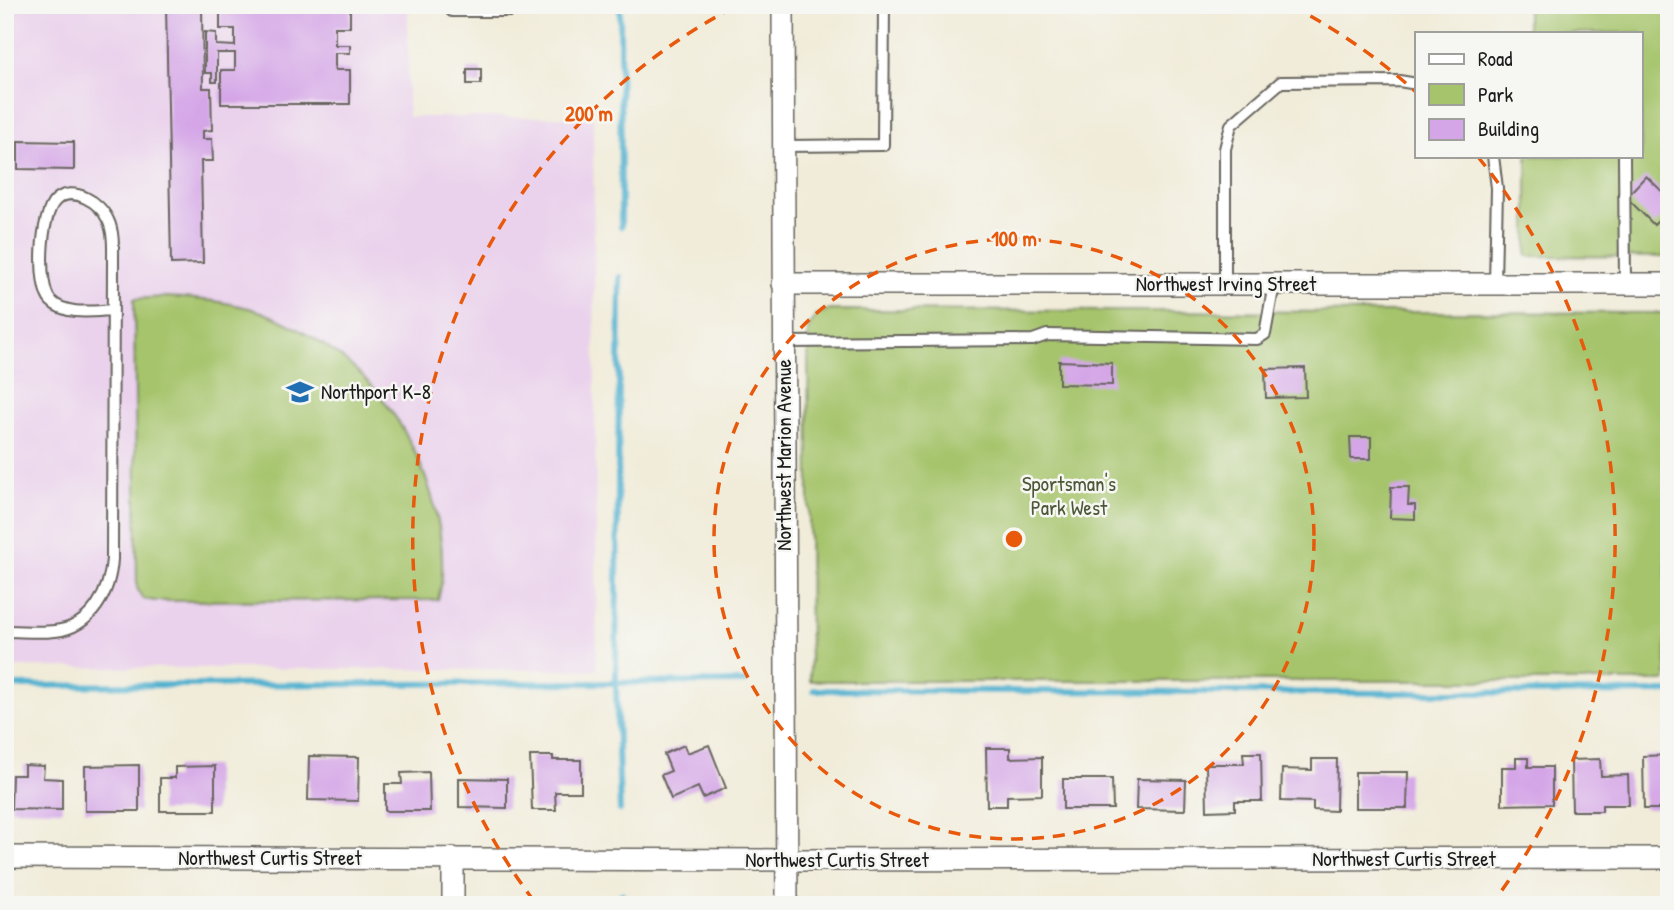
<svg xmlns="http://www.w3.org/2000/svg" width="1674" height="910" viewBox="0 0 1674 910" font-family="'Patrick Hand',sans-serif">
	<style>
		.built { fill: #ead1ec }
		.green { fill: #a6c46c; stroke: #617044; stroke-width: 2 }
		.lines { fill: none; stroke-linecap: round; stroke-linejoin: round }
		.stream { stroke: #52b2d0; stroke-width: 6 }
		.building { fill: #d4a5e7 }
		.service-casing { stroke: #67655e; stroke-width: 14 }
		.minor-casing { stroke: #67655e; stroke-width: 24 }
		.service { stroke: #fff; stroke-width: 10 }
		.minor { stroke: #fff; stroke-width: 21 }
		.ring { fill: none; stroke: #e8590c; stroke-width: 3.5; stroke-dasharray: 12 9 }
		.labels { text-anchor: middle; stroke-width: 5; stroke-linejoin: round; paint-order: stroke }
		.street-label { font-size: 21px; fill: #1c1c1c; stroke: #f6f6f2 }
		.poi-label { font-size: 21px; fill: #1c1c1c; stroke: #f6f6f2; text-anchor: start }
		.park-label { font-size: 21px; fill: #4c5738; stroke: #f6f6f2 }
		.centre { fill: #e8590c; stroke: #f6f6f2; stroke-width: 3.5 }
		.ring-label { font-size: 21px; text-anchor: middle; font-weight: bold; fill: #e8590c; stroke: #f6f6f2; stroke-width: 5; stroke-linejoin: round; paint-order: stroke }
	</style>
	<rect width="100%" height="100%" fill="#f6f6f2"/>
	<filter id="ink" filterUnits="userSpaceOnUse"><feTurbulence type="fractalNoise" baseFrequency=".0143" numOctaves="2"/><feDisplacementMap in="SourceGraphic" scale="14" xChannelSelector="R" yChannelSelector="G"/><feConvolveMatrix kernelMatrix="1 2 1 2 8 2 1 2 1" color-interpolation-filters="sRGB"/></filter>
	<filter id="wash" filterUnits="userSpaceOnUse"><feTurbulence type="fractalNoise" baseFrequency=".00686" numOctaves="4" result="noise"/><feDisplacementMap in="SourceGraphic" scale="28" xChannelSelector="R" yChannelSelector="G"/><feGaussianBlur stdDeviation="1.57" result="paint"/><feColorMatrix in="noise" values="0 0 0 0 0 0 0 0 0 0 0 0 0 0 0 0 0 1.4 0 .05"/><feComposite in="paint" operator="in"/></filter>
	<g filter="url(#wash)">
		<rect width="100%" height="100%" fill="#f1ecd9"/>
		<!-- built -->
		<path class="built" d="M5 5H408V117H593L597 670 5 667Z"/>
		<!-- green -->
		<path class="green" d="M1527 5H1669V257L1527 256V156H1641V33H1527Z
			M165 297C194 298 221 301 249 308 268 313 286 322 303 332 329 347 354 365 374 388 415 437 445 508 442 574 442 583 440 592 438 600L155 601 143 599 137 588 134 299Z
			M827 310 1667 313 1666 681H810L808 329 816 316Z"/>
		<g class="lines">
			<!-- stream -->
			<path class="stream" d="M620 5 621 226
				M620 277 616 683 620 810
				M5 686 745 682
				M814 690 1417 693 1669 692
				M622 894V905"/>
		</g>
		<g id="blocks">
			<!-- building -->
			<path class="building" d="M166 5H202L203 88H211L212 130 203 131V139H212L213 161H201L203 263 171 264Z
				M220 5H350V27H335V45H350V53H335V70H350V104H221V70H235V53H217V82H212V73H205V32L216 33V45L235 46V29H220Z
				M467 69H481V84H467Z
				M18 141 74 142V170L18 169Z
				M1646 176 1669 198V210L1654 225 1626 197Z
				M1059 361 1112 363V385L1059 384Z
				M1305 368 1306 397 1266 398 1265 369Z
				M1350 437H1371V459H1351Z
				M1391 487H1409L1408 505H1415V519L1390 518Z
				M684 745 687 753 709 745 726 788 703 798 698 787 671 799 661 775 671 771 664 754Z
				M986 748H1010V758L1042 757V795L1007 796V806H987Z
				M1243 753H1261L1262 801H1235V810L1207 811 1206 764H1244Z
				M1669 755 1668 809H1644L1643 756Z
				M309 756 359 757 358 801 308 800Z
				M530 756H553V760H581V792H555L556 810H532Z
				M1516 758H1528V767H1552V804L1502 805V767H1516Z
				M1312 759H1337L1336 811 1313 810V802L1281 801 1282 769 1312 770Z
				M1600 759 1601 776 1628 775 1629 805H1602V811H1572L1571 760Z
				M24 765 44 766 43 778 62 779V810L11 809 12 775H24Z
				M139 765V811H85V766Z
				M215 766V811H160V778H175V767Z
				M429 772 430 811H385V784H402L401 773Z
				M1355 772H1408L1407 808H1355Z
				M459 778 507 779V808L459 807Z
				M1063 779H1112L1113 809H1063Z
				M1137 779 1186 780 1185 810 1136 809Z"/>
		</g>
	</g>
	<g filter="url(#ink)">
		<use href="#blocks" fill-opacity="0" stroke="#67655e" stroke-width="2"/>
		<g class="lines">
			<defs>
				<path id="service" d="M452 5V11H510V5
					M783 146 883 145 884 5
					M1493 156 1497 188 1495 284
					M1624 156 1625 284
					M1225 284V149L1231 125 1281 82 1399 81 1417 84
					M784 342 1033 340 1047 335 1257 339 1265 334 1274 284
					M5 631C22 631 39 633 55 631 92 627 110 592 112 559 112 460 113 361 113 262 113 248 114 232 108 220 100 202 73 185 56 200 40 214 37 287 51 301 66 316 94 311 113 310"/>
				<path id="minor" d="M783 5 787 905
					M783 284H1669
					M5 857 787 860 1669 858
					M453 905V858"/>
			</defs>
			<!-- service casing -->
			<use href="#service" class="service-casing"/>
			<!-- minor casing -->
			<use href="#minor" class="minor-casing"/>
			<!-- service -->
			<use href="#service" class="service"/>
			<!-- minor -->
			<use href="#minor" class="minor"/>
		</g>
	</g>
	<!-- distance rings -->
	<g class="ring">
		<circle cx="1014" cy="539" r="300"/>
		<path d="M534 901A601 601 0 0 1 736 6M1292 6A601 601 0 0 1 1416 92M1478 157A601 601 0 0 1 1494 901"/>
	</g>
	<!-- icons -->
	<defs>
		<symbol id="school-bare" viewBox="-9 -9 18 18"><path d="M0-5L7-2L0 1L-7-2ZM-4 1L0 2.5L4 1V4Q0 6-4 4Z" fill="#1f6fb2" stroke="#f6f6f2" stroke-width="2.5" paint-order="stroke"/></symbol>
	</defs>
	<g fill-rule="evenodd">
		<use href="#school-bare" x="281" y="373" width="38" height="38"/>
	</g>
	<g class="labels">
		<!-- street labels -->
		<g class="street-label">
			<text x="1226" y="291">Northwest Irving Street</text>
			<text transform="translate(784 455) rotate(-90)" y="7">Northwest Marion Avenue</text>
			<text x="270" y="865">Northwest Curtis Street</text>
			<text x="1404" y="866">Northwest Curtis Street</text>
			<text x="837" y="867">Northwest Curtis Street</text>
		</g>
		<!-- poi labels -->
		<g class="poi-label">
			<text x="321" y="399">Northport K-8</text>
		</g>
		<!-- park labels -->
		<g class="park-label">
			<text x="1069" y="491">Sportsman's<tspan x="1069" dy="24">Park West</tspan></text>
		</g>
	</g>
	<circle cx="1014" cy="539" r="10" class="centre"/>
	<g class="ring-label">
		<text x="589" y="121">200 m</text>
		<text x="1014" y="246">100 m</text>
	</g>
	<!-- margin -->
	<rect width="1674" height="910" fill="none" stroke="#f6f6f2" stroke-width="28"/>
	<!-- legend -->
	<rect x="1415" y="32" width="228" height="126" fill="#f6f6f2" stroke="#9f9f9c" stroke-width="2"/>
	<rect x="1429" y="54" width="35" height="10" fill="#ffffff" stroke="#9f9f9c" stroke-width="2"/>
	<text x="1478" y="66" font-size="21" fill="#1c1c1c">Road</text>
	<rect x="1429" y="84" width="35" height="21" fill="#a6c46c" stroke="#9f9f9c" stroke-width="2"/>
	<text x="1478" y="102" font-size="21" fill="#1c1c1c">Park</text>
	<rect x="1429" y="119" width="35" height="21" fill="#d4a5e7" stroke="#9f9f9c" stroke-width="2"/>
	<text x="1478" y="136" font-size="21" fill="#1c1c1c">Building</text>
</svg>
